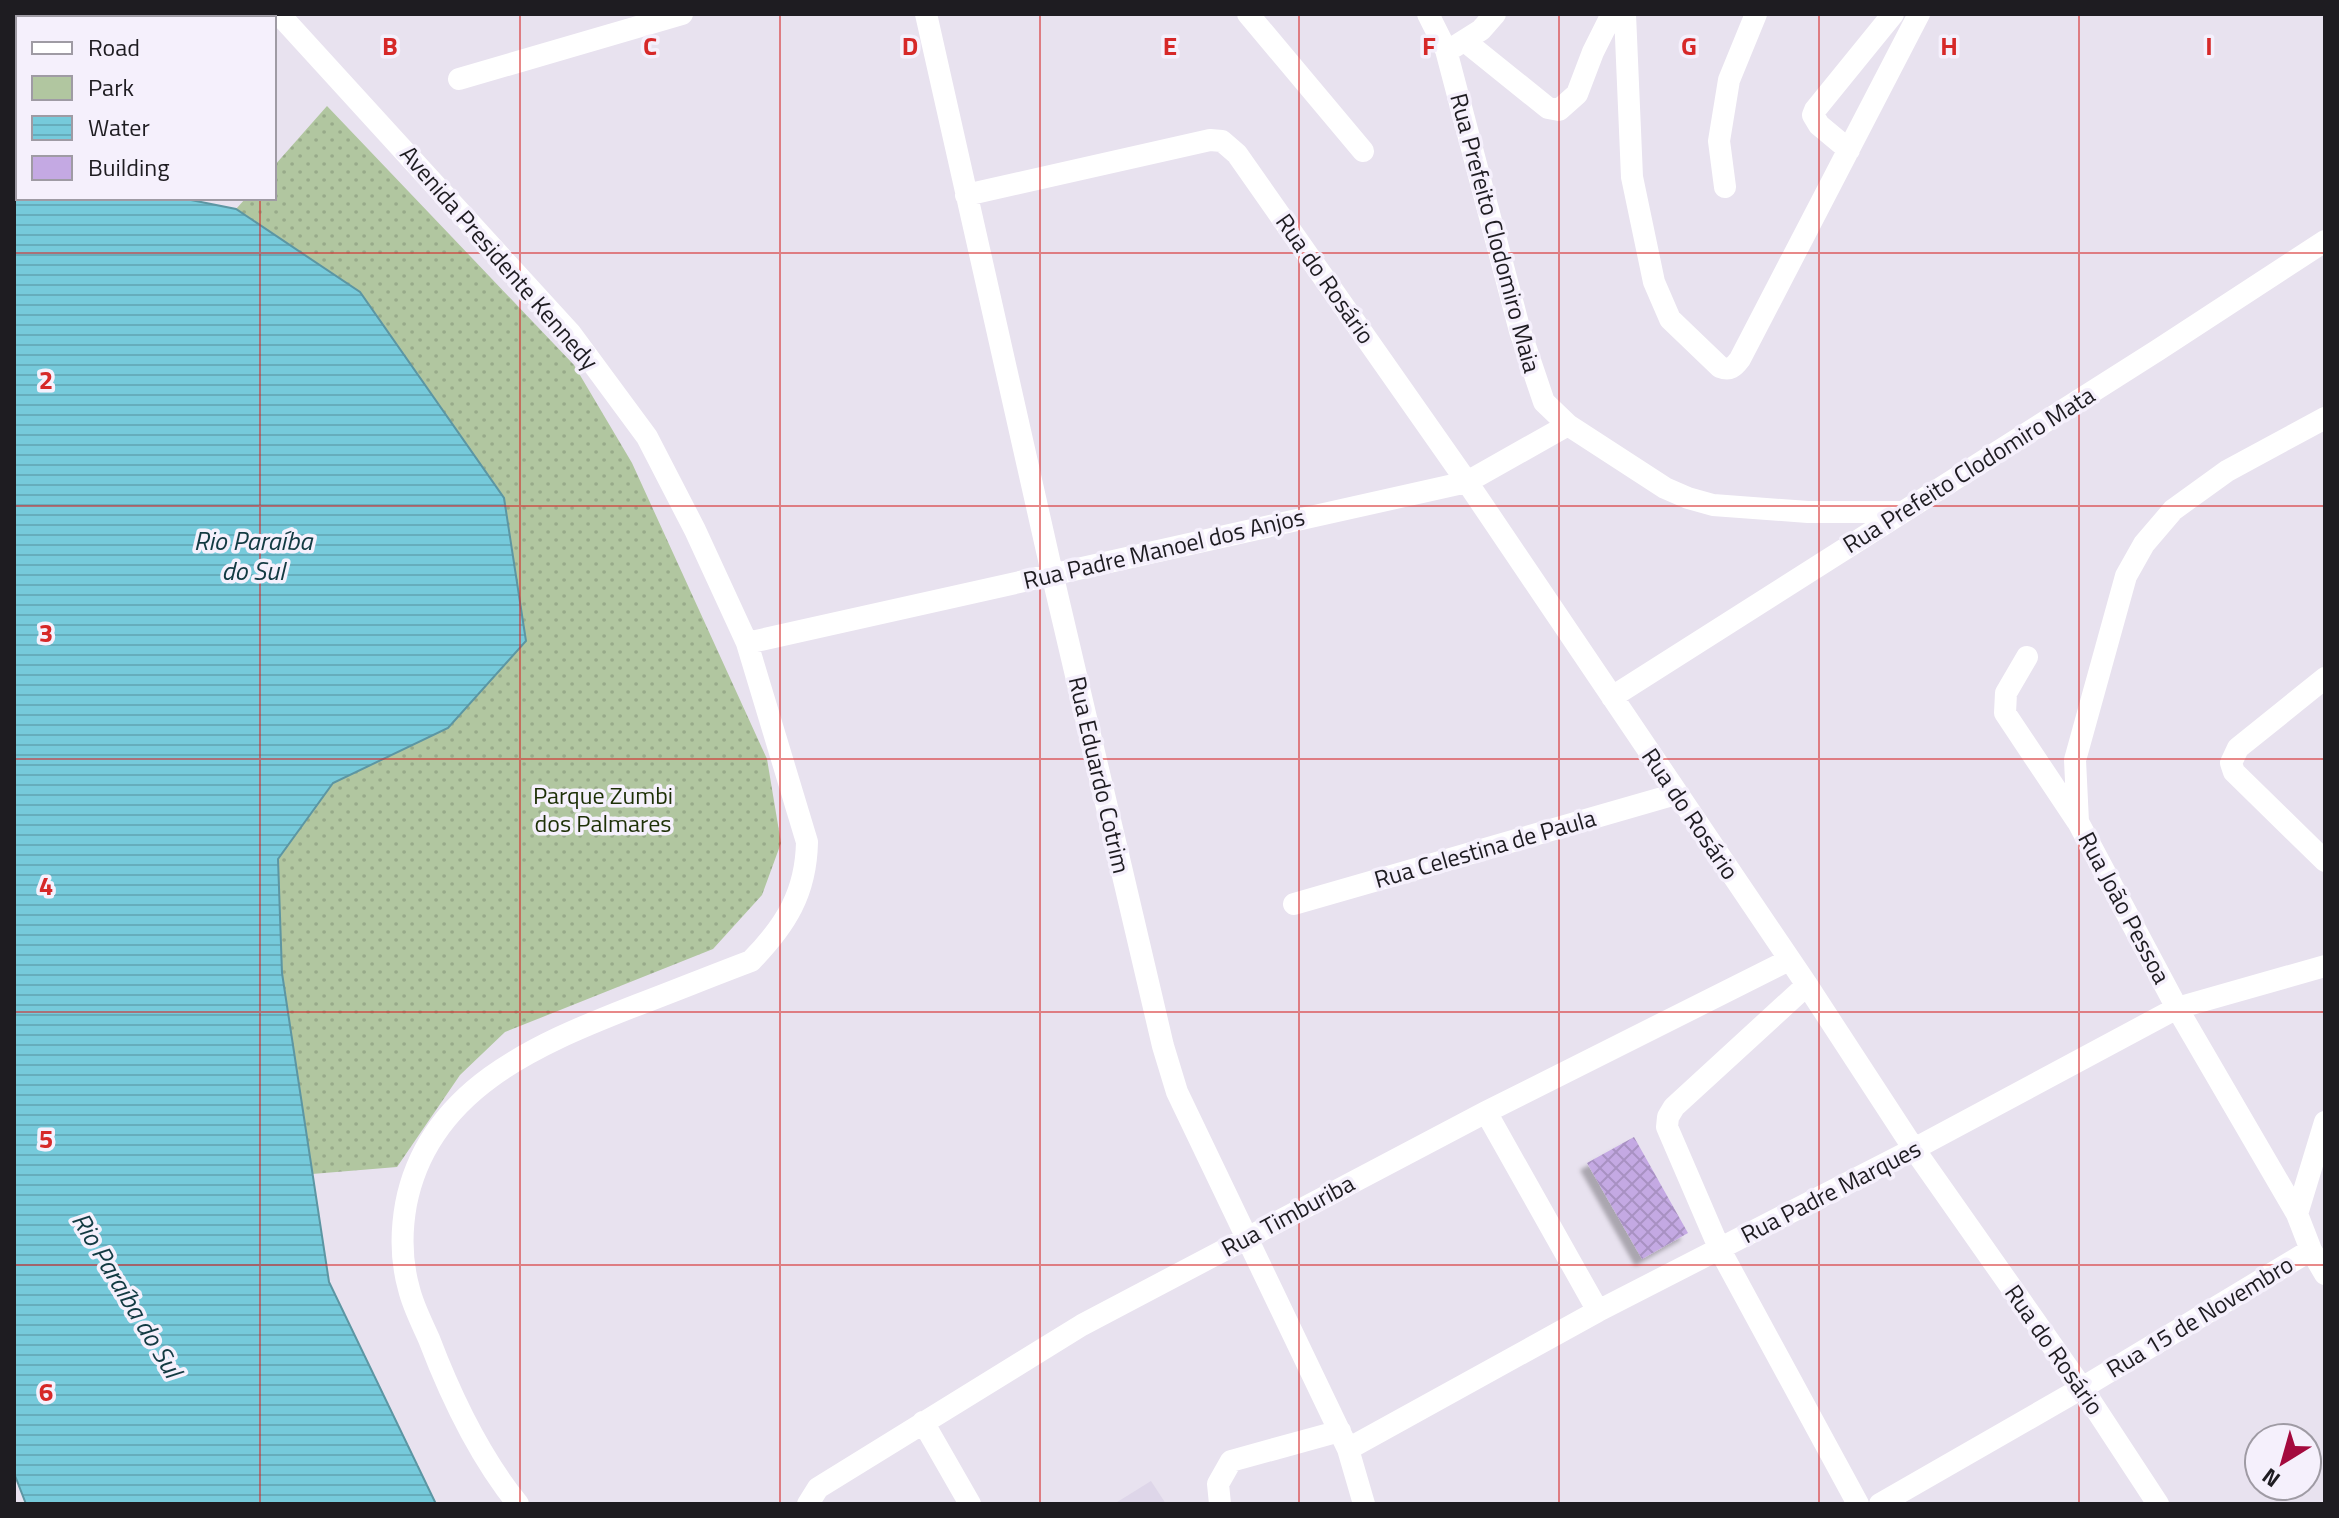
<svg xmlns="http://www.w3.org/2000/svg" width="2339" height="1518" viewBox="0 0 2339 1518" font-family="'Titillium Web',sans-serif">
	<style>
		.built { fill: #ded6e9 }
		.green { fill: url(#green-dots) }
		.water { fill: url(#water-rules); stroke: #5c96a3; stroke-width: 2 }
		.building { fill: url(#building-cross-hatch); filter: url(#shadow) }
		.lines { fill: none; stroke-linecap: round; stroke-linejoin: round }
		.minor { stroke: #fff; stroke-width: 22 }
		.grid { fill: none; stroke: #d62828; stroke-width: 2; stroke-opacity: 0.55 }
		.labels { text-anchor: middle; stroke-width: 7; stroke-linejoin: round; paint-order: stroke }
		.street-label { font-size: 24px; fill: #1e1c21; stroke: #f5f0fc }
		.park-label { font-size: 24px; fill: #1d3006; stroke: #f5f0fc }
		.water-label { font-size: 26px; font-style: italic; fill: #123a42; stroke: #f5f0fc }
		.grid-label { font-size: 26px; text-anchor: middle; font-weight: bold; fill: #d62828; stroke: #f5f0fc; stroke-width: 7; stroke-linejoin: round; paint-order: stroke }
	</style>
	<defs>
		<pattern id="green-dots" width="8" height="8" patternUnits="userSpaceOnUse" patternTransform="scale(2)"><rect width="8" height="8" fill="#b1c6a0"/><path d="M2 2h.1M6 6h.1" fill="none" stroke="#98aa8a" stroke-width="1.8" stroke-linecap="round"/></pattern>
		<pattern id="water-rules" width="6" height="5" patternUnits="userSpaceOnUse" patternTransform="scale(2)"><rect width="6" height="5" fill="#76cadb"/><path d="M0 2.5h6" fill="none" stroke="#66adbc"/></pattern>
		<pattern id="building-cross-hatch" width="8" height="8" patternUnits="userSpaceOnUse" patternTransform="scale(2)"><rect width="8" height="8" fill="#c4a9e3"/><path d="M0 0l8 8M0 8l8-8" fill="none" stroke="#a891c2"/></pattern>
		<filter id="shadow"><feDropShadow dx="-7" dy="7" stdDeviation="2" flood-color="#0004"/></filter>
	</defs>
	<rect width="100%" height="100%" fill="#e8e2ef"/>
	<!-- built -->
	<path class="built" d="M1151 1481 1166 1504H1114Z"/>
	<!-- green -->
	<path class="green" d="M327 106 574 365 632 463 767 759 781 843 762 895 713 949 505 1032 460 1075 397 1167 312 1174 282 973 278 859 333 783 448 728 236 209 246 198H274V166Z"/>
	<!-- water -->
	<path class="water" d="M14 138 18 141V198H181L236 209 360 292 504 498 526 641 448 728 333 783 278 859 282 973 329 1282 436 1504H26L14 1473Z"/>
	<!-- building -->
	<path class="building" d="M1634 1137 1688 1233 1642 1259 1587 1163Z"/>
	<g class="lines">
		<!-- minor -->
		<path class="minor" d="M46 14 60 18
			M279 14 571 334 647 437 695 530 747 643 807 842C806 893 786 925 751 961 711 976 672 992 632 1007 535 1045 428 1090 406 1204 401 1232 401 1261 409 1289 413 1306 422 1323 429 1339 451 1397 479 1456 518 1504
			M926 14 1052 573 1163 1046 1177 1092 1348 1449 1364 1504
			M1248 14 1363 151
			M1428 14 1446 50 1520 331 1544 402 1568 425 1665 488 1688 498 1713 505 1808 512H1902
			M1625 14 1632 177 1654 282 1670 319 1720 367C1730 371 1734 367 1740 359L1919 14
			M173 18 176 14
			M1466 42 1548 108 1559 110 1577 94 1593 52 1612 14
			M1454 47 1481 30 1495 14
			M459 79 682 14
			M1849 150 1819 125 1813 115 1815 110 1893 14
			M1725 187 1719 141 1729 80 1756 14
			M966 195 1210 140 1222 141 1237 154 1467 482 1807 985 1914 1149 2082 1388 2158 1504
			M2325 418 2227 471 2173 510 2144 544 2126 576 2075 760 2078 822 2177 1008 2297 1214 2311 1250 2325 1274
			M747 643 1467 482 1568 425
			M2027 657 2006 693 2005 713 2077 821
			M2325 678 2238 748 2231 763 2234 772 2325 861
			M1612 697 2158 350 2325 241
			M1294 904 1676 794
			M1807 985 1674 1107 1668 1117 1667 1127 1720 1250 1858 1504
			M1486 1112 1598 1311
			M2297 1214 2325 1122
			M923 1422 970 1504
			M1348 1449 1598 1311 1914 1149 2177 1008 2325 966
			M808 1504 818 1488 1082 1325 1486 1112 1789 960
			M1220 1504 1218 1484 1231 1461 1340 1431
			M1880 1504 2082 1388 2311 1250"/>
	</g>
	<!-- grid -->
	<path class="grid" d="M260 14V18M520 14V1504M780 14V1504M1040 14V1504M1299 14V1504M1559 14V1504M1819 14V1504M2079 14V1504M260 198V1504M14 253H2325M14 506H2325M14 759H2325M14 1012H2325M14 1265H2325"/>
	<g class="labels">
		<!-- street labels -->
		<g class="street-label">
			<text transform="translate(1495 233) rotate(75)" y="8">Rua Prefeito Clodomiro Maia</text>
			<text transform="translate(499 258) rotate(49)" y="8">Avenida Presidente Kennedy</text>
			<text transform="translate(1325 279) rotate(55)" y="8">Rua do Rosário</text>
			<text transform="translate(1969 470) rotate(-32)" y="8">Rua Prefeito Clodomiro Mata</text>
			<text transform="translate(1164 549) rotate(-13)" y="8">Rua Padre Manoel dos Anjos</text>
			<text transform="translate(1099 775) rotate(77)" y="8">Rua Eduardo Cotrim</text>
			<text transform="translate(1690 814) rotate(56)" y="8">Rua do Rosário</text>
			<text transform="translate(1485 849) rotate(-16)" y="8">Rua Celestina de Paula</text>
			<text transform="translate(2124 908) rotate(62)" y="8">Rua João Pessoa</text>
			<text transform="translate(1831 1192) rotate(-27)" y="8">Rua Padre Marques</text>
			<text transform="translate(1288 1216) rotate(-28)" y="8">Rua Timburiba</text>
			<text transform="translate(2200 1317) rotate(-31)" y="8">Rua 15 de Novembro</text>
			<text transform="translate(2054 1350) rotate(55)" y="8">Rua do Rosário</text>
		</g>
		<!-- park labels -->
		<g class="park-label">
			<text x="603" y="804">Parque Zumbi<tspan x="603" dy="28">dos Palmares</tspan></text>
		</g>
		<!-- water labels -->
		<g class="water-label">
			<text x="253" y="550">Rio Paraíba<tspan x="253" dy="30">do Sul</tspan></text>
			<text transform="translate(127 1295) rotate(59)" y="9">Rio Paraíba do Sul</text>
		</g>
	</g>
	<g class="grid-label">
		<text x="390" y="55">B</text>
		<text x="650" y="55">C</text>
		<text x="910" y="55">D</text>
		<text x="1170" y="55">E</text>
		<text x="1429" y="55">F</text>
		<text x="1689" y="55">G</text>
		<text x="1949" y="55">H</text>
		<text x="2209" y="55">I</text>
		<text x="46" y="389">2</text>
		<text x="46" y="642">3</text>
		<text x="46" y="895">4</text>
		<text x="46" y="1148">5</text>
		<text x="46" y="1401">6</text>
	</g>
	<!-- border -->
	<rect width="2339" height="1518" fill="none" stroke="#1e1c21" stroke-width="32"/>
	<!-- legend -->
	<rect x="16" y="16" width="260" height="184" fill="#f5f0fc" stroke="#9f9ba4" stroke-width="2"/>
	<rect x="32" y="42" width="40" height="12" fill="#ffffff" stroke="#9f9ba4" stroke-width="2"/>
	<text x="88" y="56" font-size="24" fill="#1e1c21">Road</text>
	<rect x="32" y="76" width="40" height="24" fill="#b1c6a0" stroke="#9f9ba4" stroke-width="2"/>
	<text x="88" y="96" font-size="24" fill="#1e1c21">Park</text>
	<rect x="32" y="116" width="40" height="24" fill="url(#water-rules)" stroke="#9f9ba4" stroke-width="2"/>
	<text x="88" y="136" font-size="24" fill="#1e1c21">Water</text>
	<rect x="32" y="156" width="40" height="24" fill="#c4a9e3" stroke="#9f9ba4" stroke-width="2"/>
	<text x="88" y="176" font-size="24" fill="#1e1c21">Building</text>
	<!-- north arrow -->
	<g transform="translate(2283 1462) rotate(217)"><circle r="38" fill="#f5f0fc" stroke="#9f9ba4" stroke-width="2"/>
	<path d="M0-6L14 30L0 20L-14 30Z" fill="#a40a3e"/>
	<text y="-12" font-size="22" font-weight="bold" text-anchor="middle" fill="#1e1c21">N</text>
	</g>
</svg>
